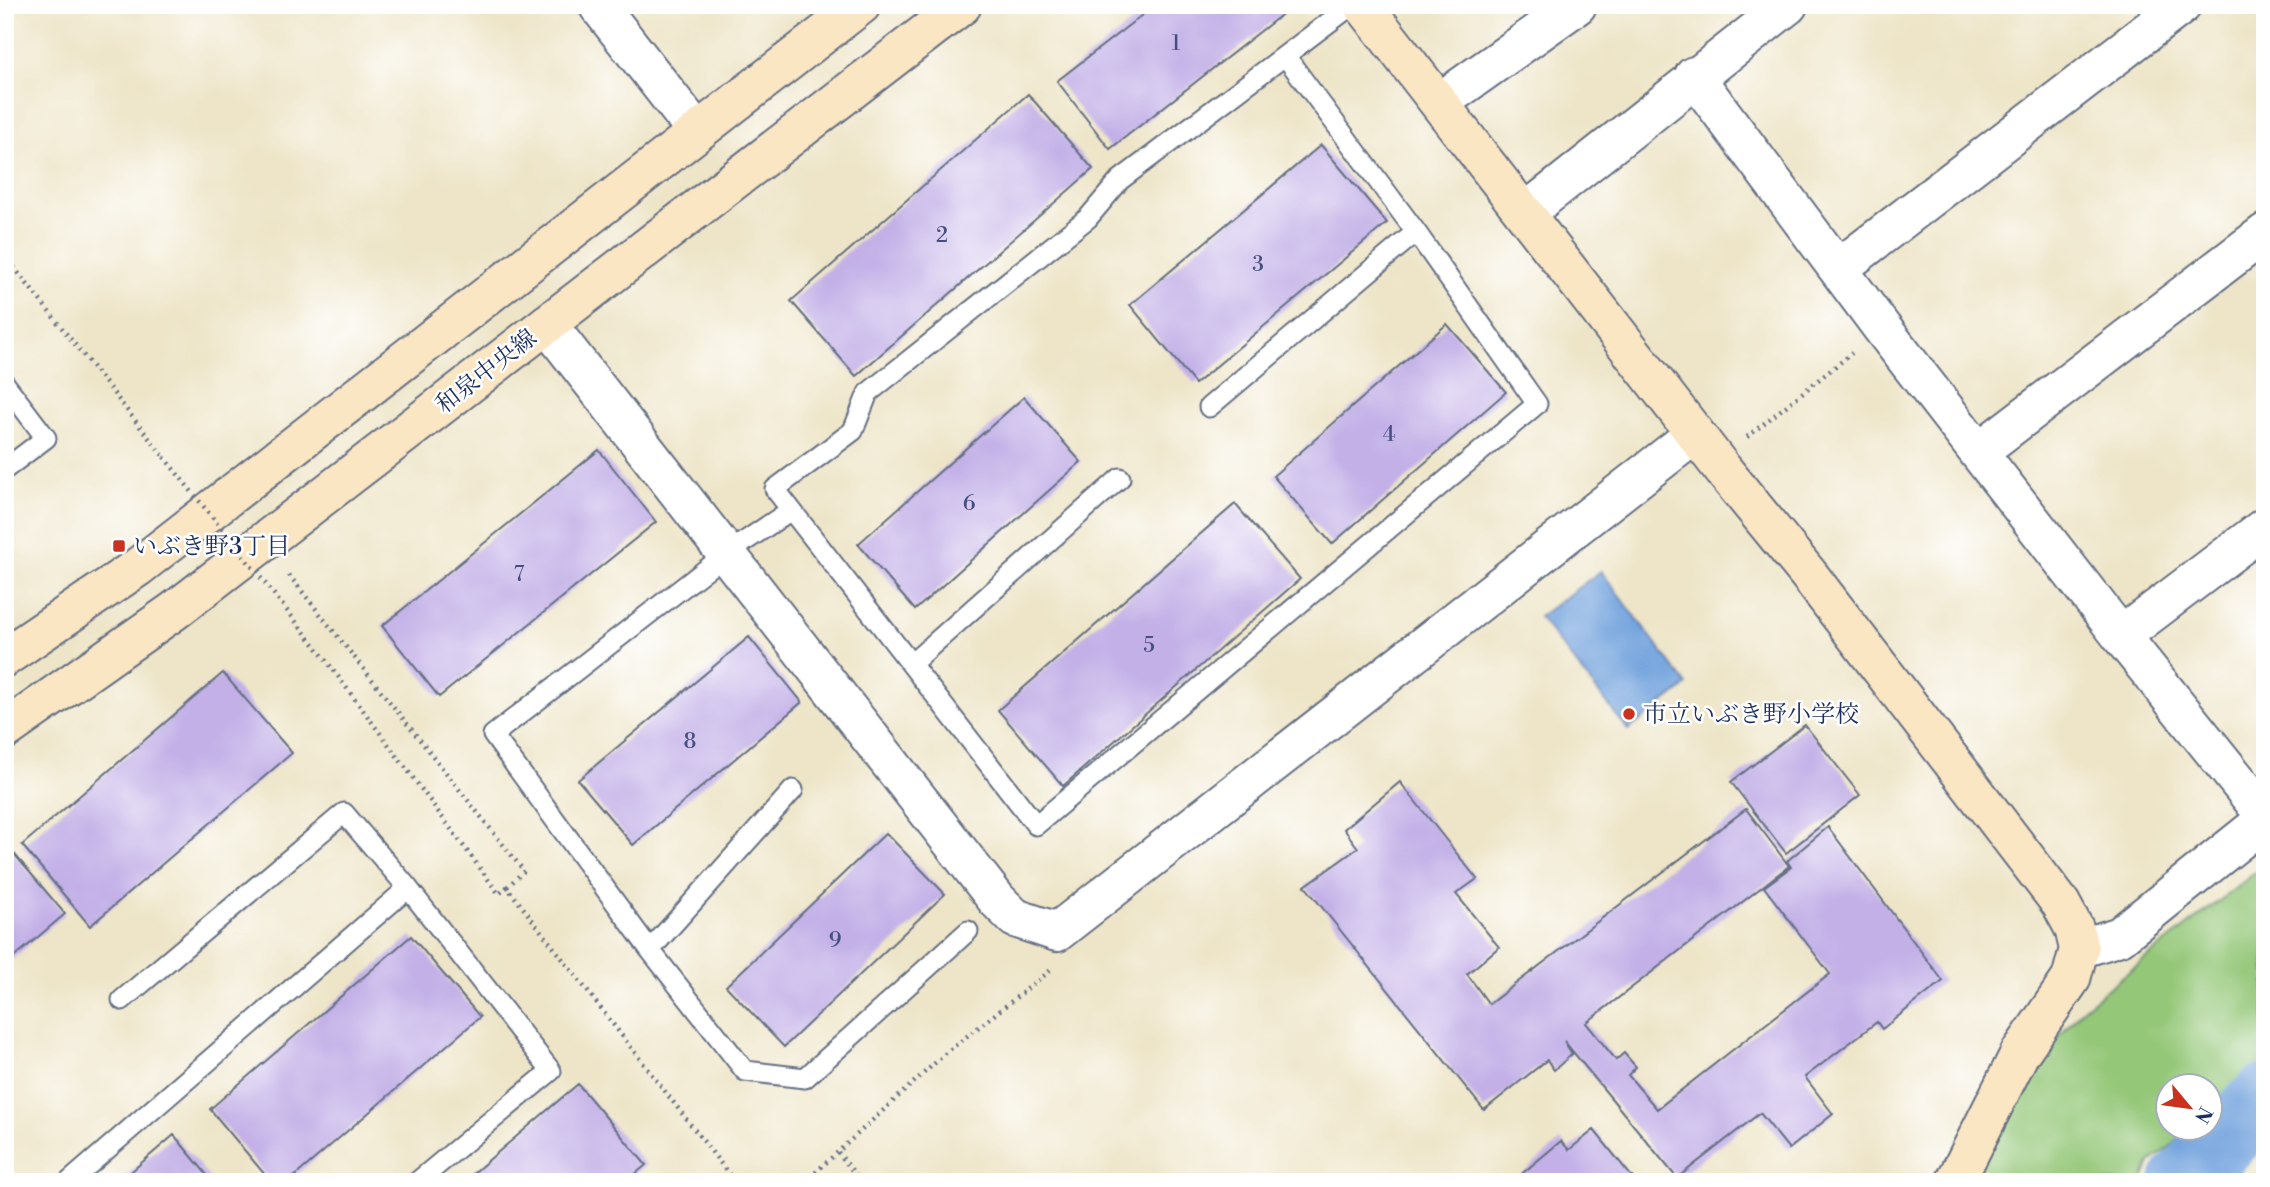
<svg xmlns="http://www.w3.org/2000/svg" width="2270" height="1187" viewBox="0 0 2270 1187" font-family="'Libre Bodoni','Noto Serif JP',serif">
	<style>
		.green { fill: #94c778; stroke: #587b6b; stroke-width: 2 }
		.water { fill: #72a3dd; stroke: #46699e; stroke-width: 2 }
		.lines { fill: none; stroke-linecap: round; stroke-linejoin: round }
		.river { stroke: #72a3dd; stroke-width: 68 }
		.building { fill: #c2b0e7 }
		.lane-casing { stroke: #656f83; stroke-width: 23 }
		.street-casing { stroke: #656f83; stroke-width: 42 }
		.secondary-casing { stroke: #656f83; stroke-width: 42 }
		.path { stroke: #656f83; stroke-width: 4.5; stroke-dasharray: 2 5; stroke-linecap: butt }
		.lane { stroke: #fff; stroke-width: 19 }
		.street { stroke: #fff; stroke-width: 38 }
		.secondary { stroke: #fbe6c4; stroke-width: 38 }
		.path-bridge { stroke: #656f83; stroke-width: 4.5; stroke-dasharray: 2 5; stroke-linecap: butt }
		.poi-dot { fill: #c8321e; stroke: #fff; stroke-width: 2.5 }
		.labels { text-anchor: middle; stroke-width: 5; stroke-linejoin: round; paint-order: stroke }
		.number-label { font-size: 21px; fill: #454f80 }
		.street-label { font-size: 24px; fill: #1b2f5e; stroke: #fff }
		.poi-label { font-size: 24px; fill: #1b2f5e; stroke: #fff; text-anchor: start }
	</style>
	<rect width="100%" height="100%" fill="#fff"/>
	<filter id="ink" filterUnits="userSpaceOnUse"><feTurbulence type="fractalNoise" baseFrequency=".0143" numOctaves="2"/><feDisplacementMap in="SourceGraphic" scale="14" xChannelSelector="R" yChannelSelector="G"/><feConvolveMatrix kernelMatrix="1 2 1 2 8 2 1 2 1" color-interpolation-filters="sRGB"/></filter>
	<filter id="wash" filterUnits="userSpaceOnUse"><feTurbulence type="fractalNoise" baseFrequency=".00686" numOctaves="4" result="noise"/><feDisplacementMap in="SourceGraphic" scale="28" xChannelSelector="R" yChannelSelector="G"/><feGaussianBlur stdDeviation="1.57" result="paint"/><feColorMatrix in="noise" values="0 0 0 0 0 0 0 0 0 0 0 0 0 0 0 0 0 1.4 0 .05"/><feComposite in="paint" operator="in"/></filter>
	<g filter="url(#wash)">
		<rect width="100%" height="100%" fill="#eee5c8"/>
		<!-- green -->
		<path class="green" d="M2265 865V1068L2211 1113 2210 1086H2168V1128H2193L2150 1163 2142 1182H1972L2030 1070 2084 1007Z"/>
		<!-- water -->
		<path class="water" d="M1601 571 1687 685 1628 730 1539 617Z"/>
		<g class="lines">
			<!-- river -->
			<path class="river" d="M2184 1182 2265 1098"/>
		</g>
		<g id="blocks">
			<!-- building -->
			<path class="building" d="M1155 5H1294L1110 149 1057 81Z
				M1028 94 1093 169 856 376 791 301Z
				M1321 145 1387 223 1195 384 1130 305Z
				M1447 324 1506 392 1332 544 1273 476Z
				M1024 397 1081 462 915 610 858 544Z
				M599 450 656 522 439 697 382 626Z
				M1235 504 1300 579 1063 786 998 710Z
				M749 637 802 702 633 845 578 780Z
				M223 673 292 753 90 926 22 845Z
				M1805 725 1860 795 1786 853 1731 782Z
				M1400 782 1477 879 1456 894 1499 947 1467 974 1489 1004 1746 809 1789 866 1586 1023 1616 1060 1624 1053 1636 1067 1628 1075 1657 1109 1830 974 1764 887 1791 867 1787 861 1828 827 1943 981 1882 1029 1877 1022 1805 1077 1833 1114 1789 1149 1760 1113 1677 1178 1564 1041 1572 1054 1554 1070 1547 1060 1484 1110 1305 886 1358 848 1344 829Z
				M886 833 945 894 784 1047 726 986Z
				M5 843 65 914 5 965Z
				M411 936 480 1017 288 1182H271L210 1109Z
				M578 1084 646 1165 626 1182H463Z
				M1594 1130 1636 1182H1512L1561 1141 1569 1150Z
				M174 1135 213 1182H119Z"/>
		</g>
	</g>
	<g filter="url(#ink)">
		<use href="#blocks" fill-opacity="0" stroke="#656f83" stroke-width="2"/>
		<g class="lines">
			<defs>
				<path id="lane" d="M1286 57 1416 232 1537 404 1036 825 775 489 853 431 868 393 1088 218 1120 180 1352 5
					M5 384 46 438 5 469
					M1209 407 1416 232
					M791 510 726 554 493 735 650 950 745 1071 805 1078 968 931
					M911 664 1120 478
					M650 950 793 790
					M122 1000 344 813 408 888 551 1071 417 1182
					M69 1182 408 888"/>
				<path id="street" d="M598 5 697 132
					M1694 76 1882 328 2121 636
					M1440 102 1577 5
					M1525 213 1788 5
					M1839 268 2182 5
					M547 324 997 900 1015 918 1057 932 1695 434
					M1978 452 2265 233
					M2265 527 2121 636 2265 815
					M2079 949 2120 936 2265 820"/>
				<path id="secondary" d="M1363 5 1724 471 1809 575 2061 904 2074 928 2079 949 2071 979 2020 1053 1955 1182
					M5 657 138 567 861 5
					M5 730 174 611 962 5"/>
			</defs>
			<!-- lane casing -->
			<use href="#lane" class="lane-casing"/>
			<!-- street casing -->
			<use href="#street" class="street-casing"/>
			<!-- secondary casing -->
			<use href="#secondary" class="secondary-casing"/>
			<!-- path -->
			<path class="path" d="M5 256 164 457
				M1747 437 1852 353
				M289 575 524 871 507 887
				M317 648 499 894 507 887 735 1182
				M838 1152 861 1182
				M805 1182 947 1052 1051 970"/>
			<!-- lane -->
			<use href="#lane" class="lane"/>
			<!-- street -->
			<use href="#street" class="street"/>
			<!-- secondary -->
			<use href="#secondary" class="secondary"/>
			<!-- path-bridge -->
			<path class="path-bridge" d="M164 457 317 648"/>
		</g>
	</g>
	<!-- markers -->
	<g class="poi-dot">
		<rect x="112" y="539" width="14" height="14" rx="3.5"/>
		<circle cx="1629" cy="714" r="7"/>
	</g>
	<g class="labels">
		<!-- number labels -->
		<g class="number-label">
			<text x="1176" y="50">1</text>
			<text x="942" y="242">2</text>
			<text x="1258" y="271">3</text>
			<text x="1389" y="441">4</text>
			<text x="969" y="510">6</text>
			<text x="519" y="581">7</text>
			<text x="1149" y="652">5</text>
			<text x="690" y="748">8</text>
			<text x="835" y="947">9</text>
		</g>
		<!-- street labels -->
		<g class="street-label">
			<text transform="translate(486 371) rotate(-38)" y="8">和泉中央線</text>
		</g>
		<!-- poi labels -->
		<g class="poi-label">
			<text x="133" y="554">いぶき野3丁目</text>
			<text x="1643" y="722">市立いぶき野小学校</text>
		</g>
	</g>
	<!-- margin -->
	<rect width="2270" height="1187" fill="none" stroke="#fff" stroke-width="28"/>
	<!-- north arrow -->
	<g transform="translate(2189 1107) rotate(119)"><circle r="33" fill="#ffffff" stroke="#a4acbf" stroke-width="2"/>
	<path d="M0-5L12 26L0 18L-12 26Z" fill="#c8321e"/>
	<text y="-10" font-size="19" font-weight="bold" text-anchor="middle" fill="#1b2f5e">N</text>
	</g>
</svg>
